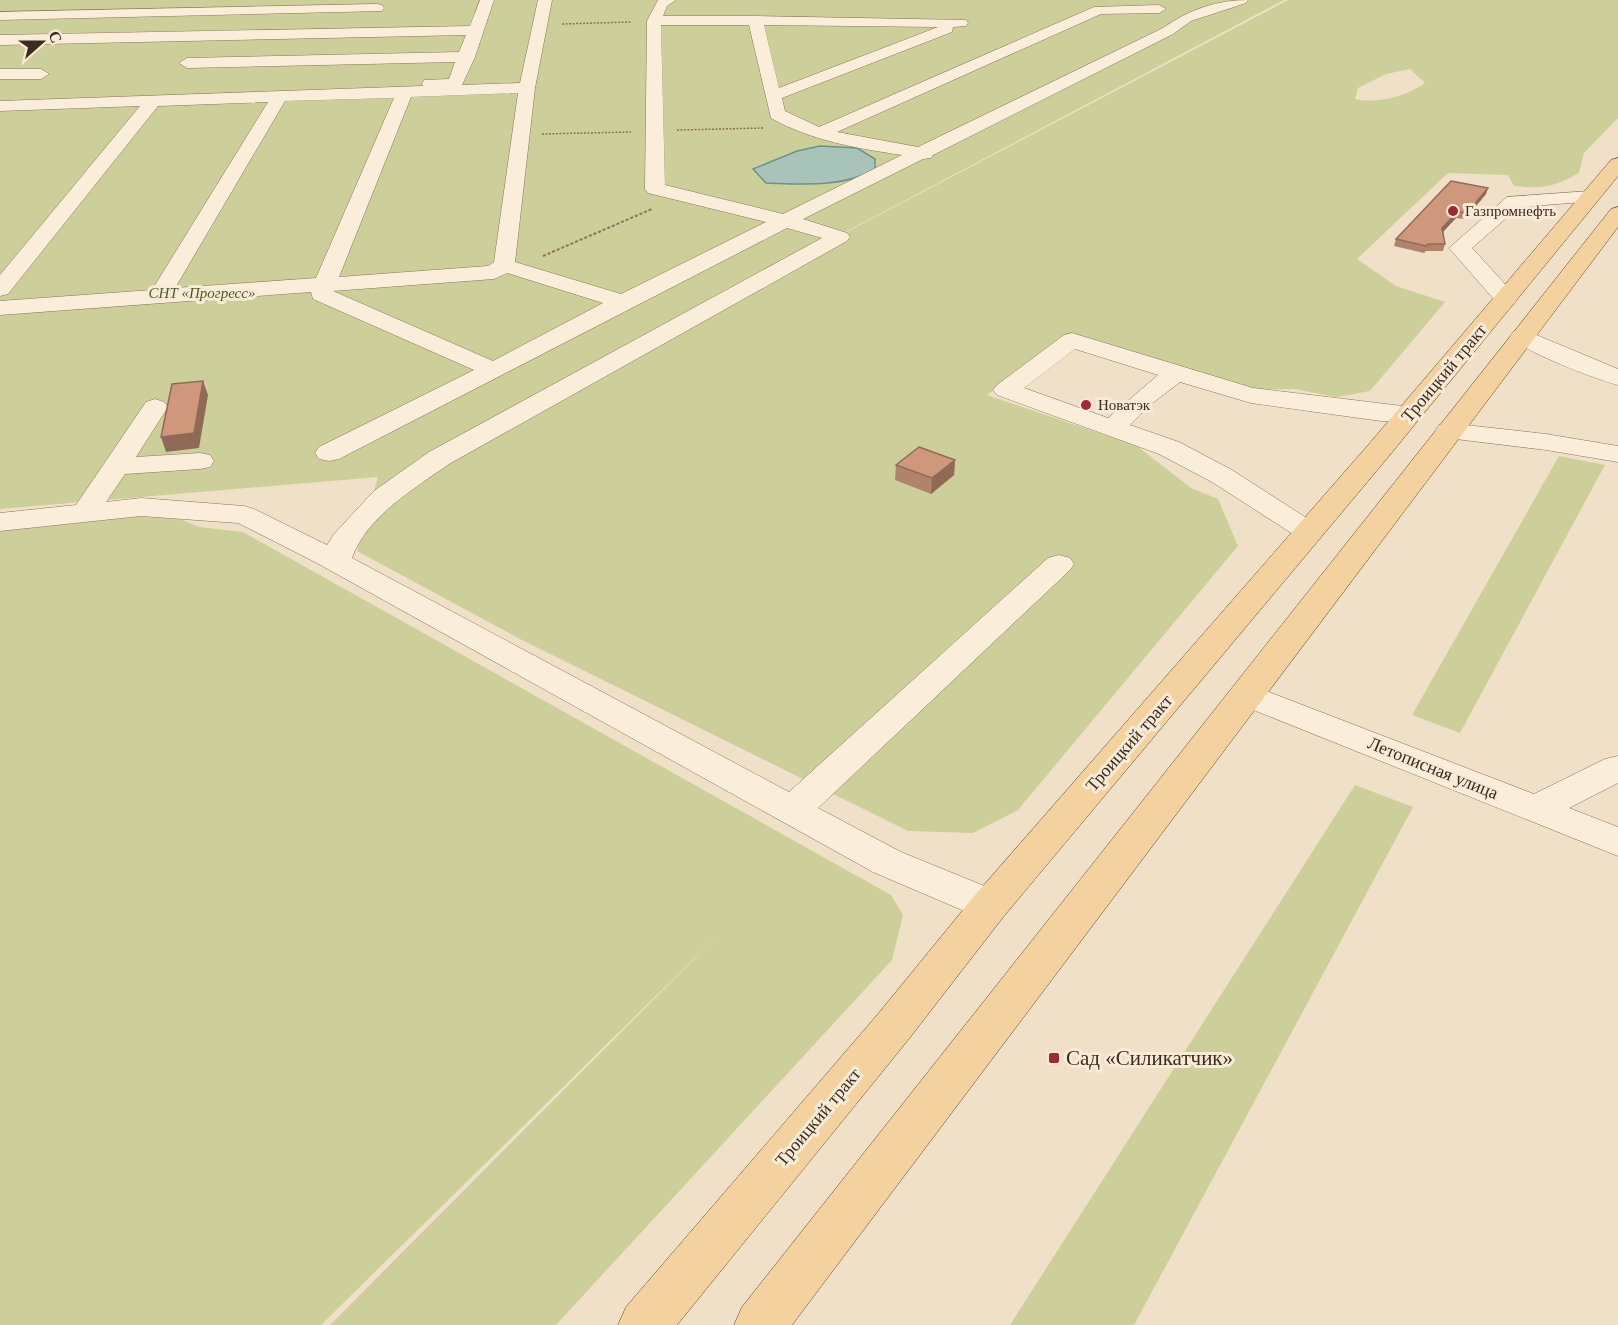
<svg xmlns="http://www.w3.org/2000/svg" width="1618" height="1325" viewBox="0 0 1618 1325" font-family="Georgia,serif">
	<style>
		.green { fill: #cdcf9a; fill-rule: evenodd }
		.water { fill: #a8c3b9; stroke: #6e9286; stroke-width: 1.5 }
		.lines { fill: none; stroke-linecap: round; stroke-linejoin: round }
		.minor-casing { stroke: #8c715b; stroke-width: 1 }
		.major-casing { stroke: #5a402f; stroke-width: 1 }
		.path-far1 { stroke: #8c715b; stroke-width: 1.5; stroke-dasharray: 2 1.5; stroke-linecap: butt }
		.path { stroke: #8c715b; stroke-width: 2; stroke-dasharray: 3 2; stroke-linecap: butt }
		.minor { fill: #faeedb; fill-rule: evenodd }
		.major { fill: #f3d29f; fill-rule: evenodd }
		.wall { fill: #b2836b }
		.shaded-wall { fill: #916a57 }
		.building { fill: #cf987c; stroke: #916a57; stroke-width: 1.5 }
		.poi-dot { fill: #9d2a34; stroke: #f7ebd7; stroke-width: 2 }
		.labels { text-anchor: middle; stroke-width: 6; stroke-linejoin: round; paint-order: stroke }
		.far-poi-label { font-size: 15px; fill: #3c2b1f; stroke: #f7ebd7; text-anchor: start }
		.far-park-label { font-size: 15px; font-style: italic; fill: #505926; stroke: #f7ebd7 }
		.street-label { font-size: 18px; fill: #3c2b1f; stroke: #f7ebd7 }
		.near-poi-label { font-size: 21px; fill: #3c2b1f; stroke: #f7ebd7; text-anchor: start }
	</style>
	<rect width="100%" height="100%" fill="#f0e0c7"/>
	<!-- green -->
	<path class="green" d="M0 0H1284L643 339 1288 0H1618V118L1584 153 1579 173C1555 187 1541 189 1514 186L1508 175 1448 173 1357 259 1396 286 1445 302 1370 391 1336 397 1295 389 1250 390 1067 335 987 395 1137 446 1191 488 1218 499 1238 546 1018 810 973 833 908 831 520 639 357 551 378 477 0 509ZM1410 69 1425 83C1407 96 1377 104 1355 99L1358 88 1386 74Z
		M1559 456 1605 465 1460 733 1412 715Z
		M114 515 180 519 199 527 243 532 891 895 903 915 892 960 556 1325H330L718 935 321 1325H0V528Z
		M1355 785 1413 807 1134 1325H1010Z"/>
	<!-- water -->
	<path class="water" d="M820 146 857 148 875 159V169C845 188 800 184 766 183L753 169 797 151Z"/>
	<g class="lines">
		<defs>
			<path id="minor" d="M480 0H494L475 57 462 85 520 83 538 0H552L535 88 515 262 621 294 766 222 648 193 645 189 647 21 658 0H676L667 6 663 16H755L966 20 968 23 966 26 953 27 952 32 782 98 785 111 819 127 1094 7 1159 5 1166 9 1159 13 1101 14 837 132 918 147 1163 28C1188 10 1217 0 1248 0L1246 3 1191 21 1173 34 933 155 931 158 923 159 803 219 847 233 850 237 847 241 449 464C414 489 367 516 352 558L789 792 1048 558 1059 555 1070 558 1074 564 1070 570 818 808 901 852 1004 894 1010 905 1004 916 990 920 976 916 873 872 315 562 238 523 141 516 0 531V513L76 505 146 402 155 399 164 402 168 407 136 457 200 453 210 455 214 461 210 467 200 469 125 474 106 502 141 498 244 506 254 509 327 545 334 534 374 491 429 452 822 238 787 228 339 459 329 461 319 459 315 453 319 447 474 370 313 299 311 292 0 315V301L152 290 268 102 158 106 8 294 0 296V275L140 106 0 111V101L423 86 422 84 424 80 449 79 455 62 187 68 179 63 187 58 459 52 466 35 0 45V35L470 26ZM661 25H749L771 118C812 141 856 148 902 155L783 214 665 185ZM764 25 938 27 779 88ZM518 93 494 262 488 266 339 277 411 97ZM394 98 316 278 175 288 285 101ZM507 273 603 303 493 361 333 291 494 279Z
				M377 4 382 5 384 8 382 11 0 20V12Z
				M0 69H41L49 74 41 79H0Z
				M1590 191 1597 193 1600 197 1597 201 1519 207 1472 248 1514 294 1517 299 1514 304 1506 306 1498 304 1449 248 1507 197Z
				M1522 329 1618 369V385C1598 380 1521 351 1510 336L1514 331Z
				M1072 333 1253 388 1419 408 1423 414 1419 420 1410 422 1381 421 1251 403 1180 382 1150 405 1130 425 1179 442 1232 470 1319 526 1324 532 1319 538 1309 541 1299 538 1212 482 1159 454 997 395 993 390 997 385 1064 335ZM1075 349 1158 375 1108 418 1024 388Z
				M1448 423 1546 434 1618 446V462L1546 450 1439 437 1435 431 1439 425Z
				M1248 684 1534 794 1605 759 1618 756V783L1569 808 1618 827V856L1236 703 1231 695 1236 687Z"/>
			<path id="major" d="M1618 158V176L1389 456 1004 916 908 1040 677 1325H618L626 1307 878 1014 976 894 1369 444 1611 160Z
				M1618 207V227L792 1325H734L742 1307 1611 209Z"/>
		</defs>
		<!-- minor casing -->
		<use href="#minor" class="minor-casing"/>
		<!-- major casing -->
		<use href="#major" class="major-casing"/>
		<!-- path-far1 -->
		<path class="path-far1" d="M562 24 632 22
			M677 130 763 128
			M542 134 631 132"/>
		<!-- path -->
		<path class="path" d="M543 256 652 209"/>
		<!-- minor -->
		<use href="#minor" class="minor"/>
		<!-- major -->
		<use href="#major" class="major"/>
	</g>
	<!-- wall -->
	<path class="wall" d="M1486 194 1465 219 1456 218 1443 232 1445 244 1443 251H1426L1424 253 1394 246 1396 239Z
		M955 460 954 475 931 494 895 480 896 465Z"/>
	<!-- shaded-wall -->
	<path class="shaded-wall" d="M1488 188 1486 194 1465 219 1467 213Z
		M1458 211 1456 218 1440 235 1442 228Z
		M203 381 208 395 199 448 166 452 161 437Z
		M955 460 954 475 931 494 932 478Z"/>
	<!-- building -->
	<path class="building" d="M1451 181 1488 188 1467 213 1458 211 1442 228 1445 244H1428L1426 246 1396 239Z
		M203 381 194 433 161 437 172 384Z
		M919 447 955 460 932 478 896 465Z"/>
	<!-- markers -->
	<g class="poi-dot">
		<circle cx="1453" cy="211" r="6"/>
		<circle cx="1086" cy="405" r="6"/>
		<rect x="1048" y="1052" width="12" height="12" rx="3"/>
	</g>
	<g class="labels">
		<!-- far-poi labels -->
		<g class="far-poi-label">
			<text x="1465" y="216">Газпромнефть</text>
			<text x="1098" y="410">Новатэк</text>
		</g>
		<!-- far-park labels -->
		<g class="far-park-label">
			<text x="202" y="298">СНТ «Прогресс»</text>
		</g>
		<!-- street labels -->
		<g class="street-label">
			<text transform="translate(1444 373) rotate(-50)" y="6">Троицкий тракт</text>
			<text transform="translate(1129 743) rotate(-49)" y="6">Троицкий тракт</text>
			<text transform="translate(1433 768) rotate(22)" y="6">Летописная улица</text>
			<text transform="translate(818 1117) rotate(-50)" y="6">Троицкий тракт</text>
		</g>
		<!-- near-poi labels -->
		<g class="near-poi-label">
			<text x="1066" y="1065">Сад «Силикатчик»</text>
		</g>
	</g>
	<!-- north arrow -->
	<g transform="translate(42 42) rotate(69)" stroke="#f7ebd7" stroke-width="4.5" paint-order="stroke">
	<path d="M0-4.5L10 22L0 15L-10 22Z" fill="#3c2b1f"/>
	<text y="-9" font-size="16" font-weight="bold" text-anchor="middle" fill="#3c2b1f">С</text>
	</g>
</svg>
